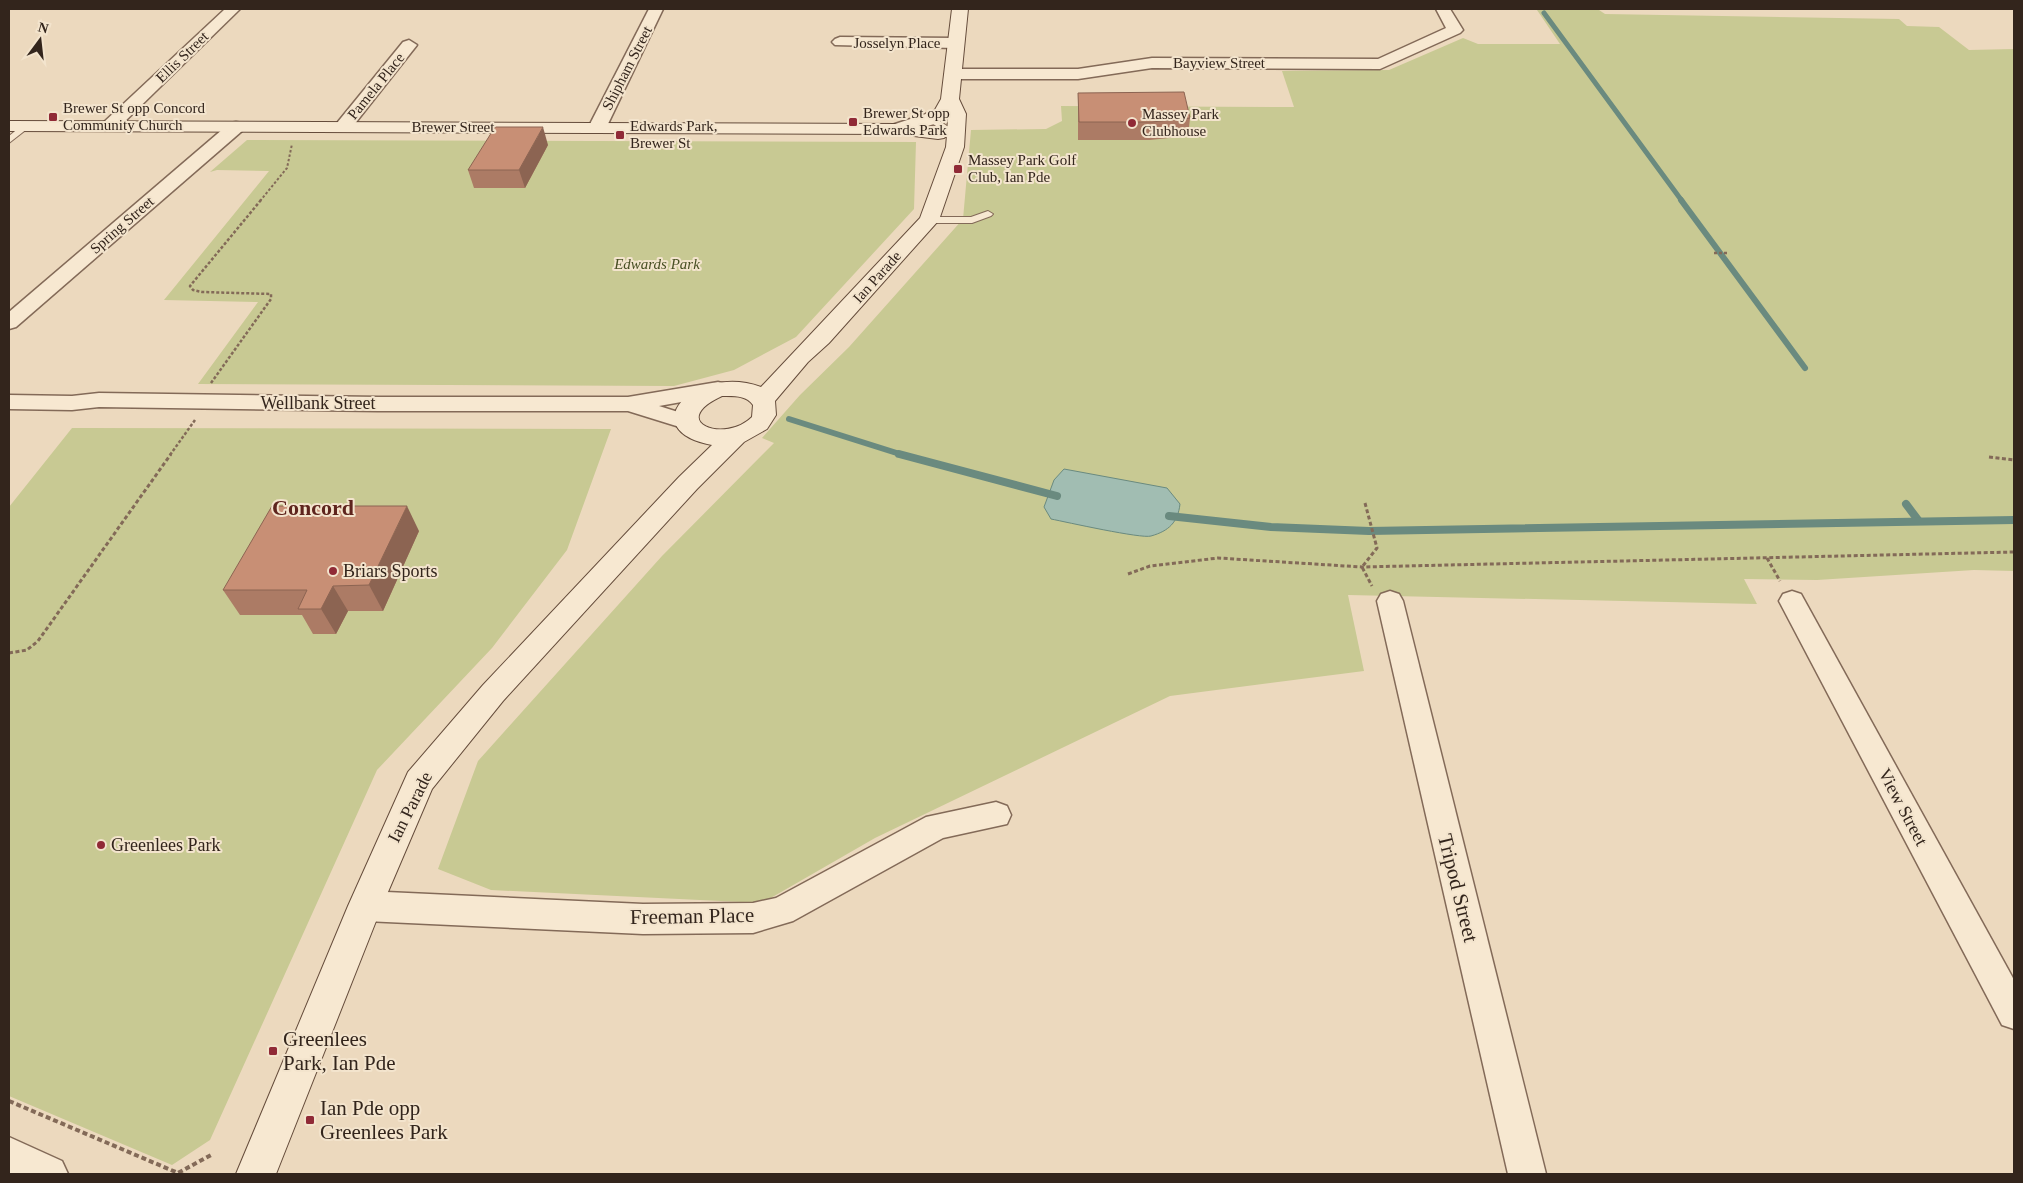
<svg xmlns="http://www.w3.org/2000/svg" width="2023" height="1183" font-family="'Times New Roman',serif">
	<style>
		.green { fill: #c8c993 }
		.water { fill: #a1bdb2; stroke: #6a8a7f }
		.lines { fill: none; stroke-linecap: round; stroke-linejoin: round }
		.stream-far2 { stroke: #6a8a7f; stroke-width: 5 }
		.stream-far1 { stroke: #6a8a7f; stroke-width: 6 }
		.stream { stroke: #6a8a7f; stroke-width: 8 }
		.service-casing { stroke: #836a58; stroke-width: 2 }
		.minor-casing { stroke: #836a58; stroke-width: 3 }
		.secondary-casing { stroke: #654c3b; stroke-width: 2 }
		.path-far3 { stroke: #836a58; stroke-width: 2; stroke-dasharray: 2.5 2; stroke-linecap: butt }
		.path-far2 { stroke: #836a58; stroke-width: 2.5; stroke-dasharray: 3 2; stroke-linecap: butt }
		.path-far1 { stroke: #836a58; stroke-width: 3; stroke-dasharray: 4 2.5; stroke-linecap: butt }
		.path { stroke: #836a58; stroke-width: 4; stroke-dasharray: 5 3; stroke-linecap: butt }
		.service { fill: #f7e8d1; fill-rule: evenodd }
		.minor { fill: #f7e8d1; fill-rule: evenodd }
		.secondary { fill: #f7e8d1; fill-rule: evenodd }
		.wall { fill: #ac7b65 }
		.shaded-wall { fill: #8c6452 }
		.building { fill: #c88f75; stroke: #8c6452 }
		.poi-dot { fill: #902a36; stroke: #f3e4cd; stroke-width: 2 }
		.labels { text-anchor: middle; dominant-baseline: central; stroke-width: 4; stroke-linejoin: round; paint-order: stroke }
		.far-street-label { font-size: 15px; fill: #33251c; stroke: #f3e4cd }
		.far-poi-label { font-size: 15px; fill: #33251c; stroke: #f3e4cd; text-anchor: start }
		.far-park-label { font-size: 15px; font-style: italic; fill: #484f23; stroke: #f3e4cd }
		.street-label { font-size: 18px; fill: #33251c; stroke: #f3e4cd }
		.poi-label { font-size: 18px; fill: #33251c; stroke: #f3e4cd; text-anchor: start }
		.near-street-label { font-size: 21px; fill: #33251c; stroke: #f3e4cd }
		.near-poi-label { font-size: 21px; fill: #33251c; stroke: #f3e4cd; text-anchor: start }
		.district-label { font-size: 22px; font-weight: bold; fill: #5e241d; stroke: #f3e4cd }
	</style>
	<rect width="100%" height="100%" fill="#ecd9be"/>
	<!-- green -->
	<g class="green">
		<polygon points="1537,10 1599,10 1605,14 1899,19 1907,26 1939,27 1969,50 2014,49 2014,571 1974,570 1817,580 1744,579 1757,604 1348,595 1364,671 1170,696 875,838 762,903 491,890 438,869 478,761 662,556 774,443 762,438 800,395 849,347 963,219 971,130 1046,129 1062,121 1061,106 1294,107 1282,71 1389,70 1463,38 1478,44 1560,44"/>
		<polygon points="247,140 916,142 914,209 796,337 734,370 674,386 198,384 258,302 164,300 269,171 217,170 210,172"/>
		<polygon points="72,428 611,429 567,550 492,648 377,770 210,1140 172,1165 9,1096 9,507"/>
	</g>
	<!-- water -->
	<path class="water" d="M1064,469L1167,488L1180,504C1178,522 1169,531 1151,536C1142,539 1066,522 1051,519L1044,507L1054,480Z"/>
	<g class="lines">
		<!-- stream-far2 -->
		<polyline class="stream-far2" points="1544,13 1682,201"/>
		<!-- stream-far1 -->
		<g class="stream-far1">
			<polyline points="1681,200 1805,368"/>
			<polyline points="789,419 903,455"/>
		</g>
		<!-- stream -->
		<g class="stream">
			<polyline points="899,454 1057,496"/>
			<polyline points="1906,504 1918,520"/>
			<polyline points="1169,516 1271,527 1369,531 2014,520"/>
		</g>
		<!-- service casing -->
		<g class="service-casing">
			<g id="service">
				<polygon points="932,116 959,134 959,138 953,138 929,121 929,117"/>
				<polygon points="25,123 32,125 9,143 9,136"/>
				<polygon points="988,211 993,214 991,216 972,223 929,223 924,220 929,217 971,217"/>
			</g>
		</g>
		<!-- minor casing -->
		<g class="minor-casing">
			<g id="minor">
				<polygon points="225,9 240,9 116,130 104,130 101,126 104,122"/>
				<polygon points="649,9 663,9 606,128 603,132 591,132 588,128"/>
				<polygon points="1436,9 1450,9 1463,30 1460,33 1380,69 1152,68 1078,79 953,79 945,74 953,69 1078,69 1152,58 1378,59 1446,28"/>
				<polygon points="840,37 955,38 963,43 955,48 835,45 832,42 835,39"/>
				<polygon points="409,40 417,45 349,131 337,131 334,127 337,123 403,42"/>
				<polygon points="941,109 947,110 949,114 938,123 898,134 892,133 889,129 892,125"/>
				<polygon points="236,122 242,123 245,127 242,131 16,327 9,329 9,312 230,123"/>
				<polygon points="718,382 726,384 729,389 726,394 659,406 694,417 697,422 694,427 686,429 628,411 378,411 99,407 72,410 9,409 9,395 72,396 99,393 378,397 628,397"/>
				<polygon points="1390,591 1399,594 1403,601 1546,1174 1508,1174 1377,601 1381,594"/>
				<polygon points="1792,591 1801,594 2014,980 2014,1029 2002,1025 1779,601 1783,594"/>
				<polygon points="996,802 1007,806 1011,815 1007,824 943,838 793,921 753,933 643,934 365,921 354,916 349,906 354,896 365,891 643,904 753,903 776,898 926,817"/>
				<polygon points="9,1137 62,1161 68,1174 9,1174"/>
			</g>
		</g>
		<!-- secondary casing -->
		<g class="secondary-casing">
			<path id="secondary" d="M952,9H968L959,99L966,114L964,147L939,220L829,343L808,362L775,401L776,415L767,429L744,442L697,489L503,701L432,789L382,906L276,1174H236L348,906L408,772L483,685L679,477L712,445C632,430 695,363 761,387L920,218L946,147L947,135L944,138L938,139L898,134L9,131V121L898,124L938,129L944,130L947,134L948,118L941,120L935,119L932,115L941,99ZM722,396C734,396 746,395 753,405L752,417C725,444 666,422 722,396Z"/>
		</g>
		<!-- path-far3 -->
		<polyline class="path-far3" points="260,201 287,168 292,144"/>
		<!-- path-far2 -->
		<g class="path-far2">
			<polyline points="1714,253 1728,253"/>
			<polyline points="211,383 271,299 271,294 202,292 193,290 190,286 261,200"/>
			<polyline points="170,455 195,420"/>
		</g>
		<!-- path-far1 -->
		<g class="path-far1">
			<polyline points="1989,457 2014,460"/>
			<polyline points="1365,503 1377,548 1362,567 1372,586"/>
			<polyline points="1767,558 1780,581"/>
			<polyline points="1128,574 1150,566 1218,558 1362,567 2014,552"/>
			<polyline points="9,653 27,650 38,641 171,454"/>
		</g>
		<!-- path -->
		<polyline class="path" points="9,1101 178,1173 211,1155"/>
		<!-- service -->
		<use href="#service" class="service"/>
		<!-- minor -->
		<use href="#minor" class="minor"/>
		<!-- secondary -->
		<use href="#secondary" class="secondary"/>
	</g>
	<!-- wall -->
	<g class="wall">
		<polygon points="1078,93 1190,118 1188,136 1150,140 1078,140"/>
		<polygon points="548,145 525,188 474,188 468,170"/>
		<polygon points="419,531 383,611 348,611 336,634 313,634 302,615 240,615 223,590"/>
	</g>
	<!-- shaded-wall -->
	<g class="shaded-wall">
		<polygon points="543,127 548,145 525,188 519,170"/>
		<polygon points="407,506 419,531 383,611 369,585"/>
		<polygon points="333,586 348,611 336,634 321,609"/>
	</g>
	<!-- building -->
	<g class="building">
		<polygon points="1184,92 1190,118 1152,122 1079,122 1078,93"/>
		<polygon points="495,127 543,127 519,170 468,170"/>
		<polygon points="272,506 407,506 369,585 333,586 321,609 298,609 307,590 223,590"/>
	</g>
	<!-- markers -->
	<g class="poi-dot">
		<rect x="48" y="112" width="10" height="10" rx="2.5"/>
		<rect x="848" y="117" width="10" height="10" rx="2.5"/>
		<circle cx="1132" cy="123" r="5"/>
		<rect x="615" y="130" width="10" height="10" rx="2.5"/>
		<rect x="953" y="164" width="10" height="10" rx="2.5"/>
		<circle cx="333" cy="571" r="5"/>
		<circle cx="101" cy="845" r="5"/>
		<rect x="268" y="1046" width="10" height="10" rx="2.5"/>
		<rect x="305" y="1115" width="10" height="10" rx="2.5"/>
	</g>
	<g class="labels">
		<!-- far-street labels -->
		<g class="far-street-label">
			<text x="897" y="43">Josselyn Place</text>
			<text transform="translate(182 57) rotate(-44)">Ellis Street</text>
			<text x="1219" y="63">Bayview Street</text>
			<text transform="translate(627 68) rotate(-63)">Shipham Street</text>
			<text transform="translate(376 86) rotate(-51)">Pamela Place</text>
			<text x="453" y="127">Brewer Street</text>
			<text transform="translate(122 225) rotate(-41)">Spring Street</text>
			<text transform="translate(877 277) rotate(-48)">Ian Parade</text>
		</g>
		<!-- far-poi labels -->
		<g class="far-poi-label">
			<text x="63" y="108">Brewer St opp Concord<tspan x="63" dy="17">Community Church</tspan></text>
			<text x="863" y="113">Brewer St opp<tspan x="863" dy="17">Edwards Park</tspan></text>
			<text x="1142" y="114">Massey Park<tspan x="1142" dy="17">Clubhouse</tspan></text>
			<text x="630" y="126">Edwards Park,<tspan x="630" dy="17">Brewer St</tspan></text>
			<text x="968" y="160">Massey Park Golf<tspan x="968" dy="17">Club, Ian Pde</tspan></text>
		</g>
		<!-- far-park labels -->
		<g class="far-park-label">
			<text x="657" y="264">Edwards Park</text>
		</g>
		<!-- street labels -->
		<g class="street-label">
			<text x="318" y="403">Wellbank Street</text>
			<text transform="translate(410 807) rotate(-63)">Ian Parade</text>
			<text transform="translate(1903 807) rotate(62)">View Street</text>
		</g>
		<!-- poi labels -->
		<g class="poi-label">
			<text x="343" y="571">Briars Sports</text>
			<text x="111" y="845">Greenlees Park</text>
		</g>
		<!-- near-street labels -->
		<g class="near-street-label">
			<text transform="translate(1458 888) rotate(76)">Tripod Street</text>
			<text transform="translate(692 916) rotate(-1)">Freeman Place</text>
		</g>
		<!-- near-poi labels -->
		<g class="near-poi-label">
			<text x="283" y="1039">Greenlees<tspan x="283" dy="24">Park, Ian Pde</tspan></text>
			<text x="320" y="1108">Ian Pde opp<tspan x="320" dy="24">Greenlees Park</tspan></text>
		</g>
		<!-- district labels -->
		<g class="district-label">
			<text x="313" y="507">Concord</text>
		</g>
	</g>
	<!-- border -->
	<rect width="2023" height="1183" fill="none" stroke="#33251c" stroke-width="20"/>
	<!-- north arrow -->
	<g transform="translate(40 40) rotate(15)" stroke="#f3e4cd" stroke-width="4" paint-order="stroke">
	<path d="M0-4L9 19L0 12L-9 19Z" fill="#33251c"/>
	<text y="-8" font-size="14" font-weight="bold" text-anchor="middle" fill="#33251c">N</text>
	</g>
</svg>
